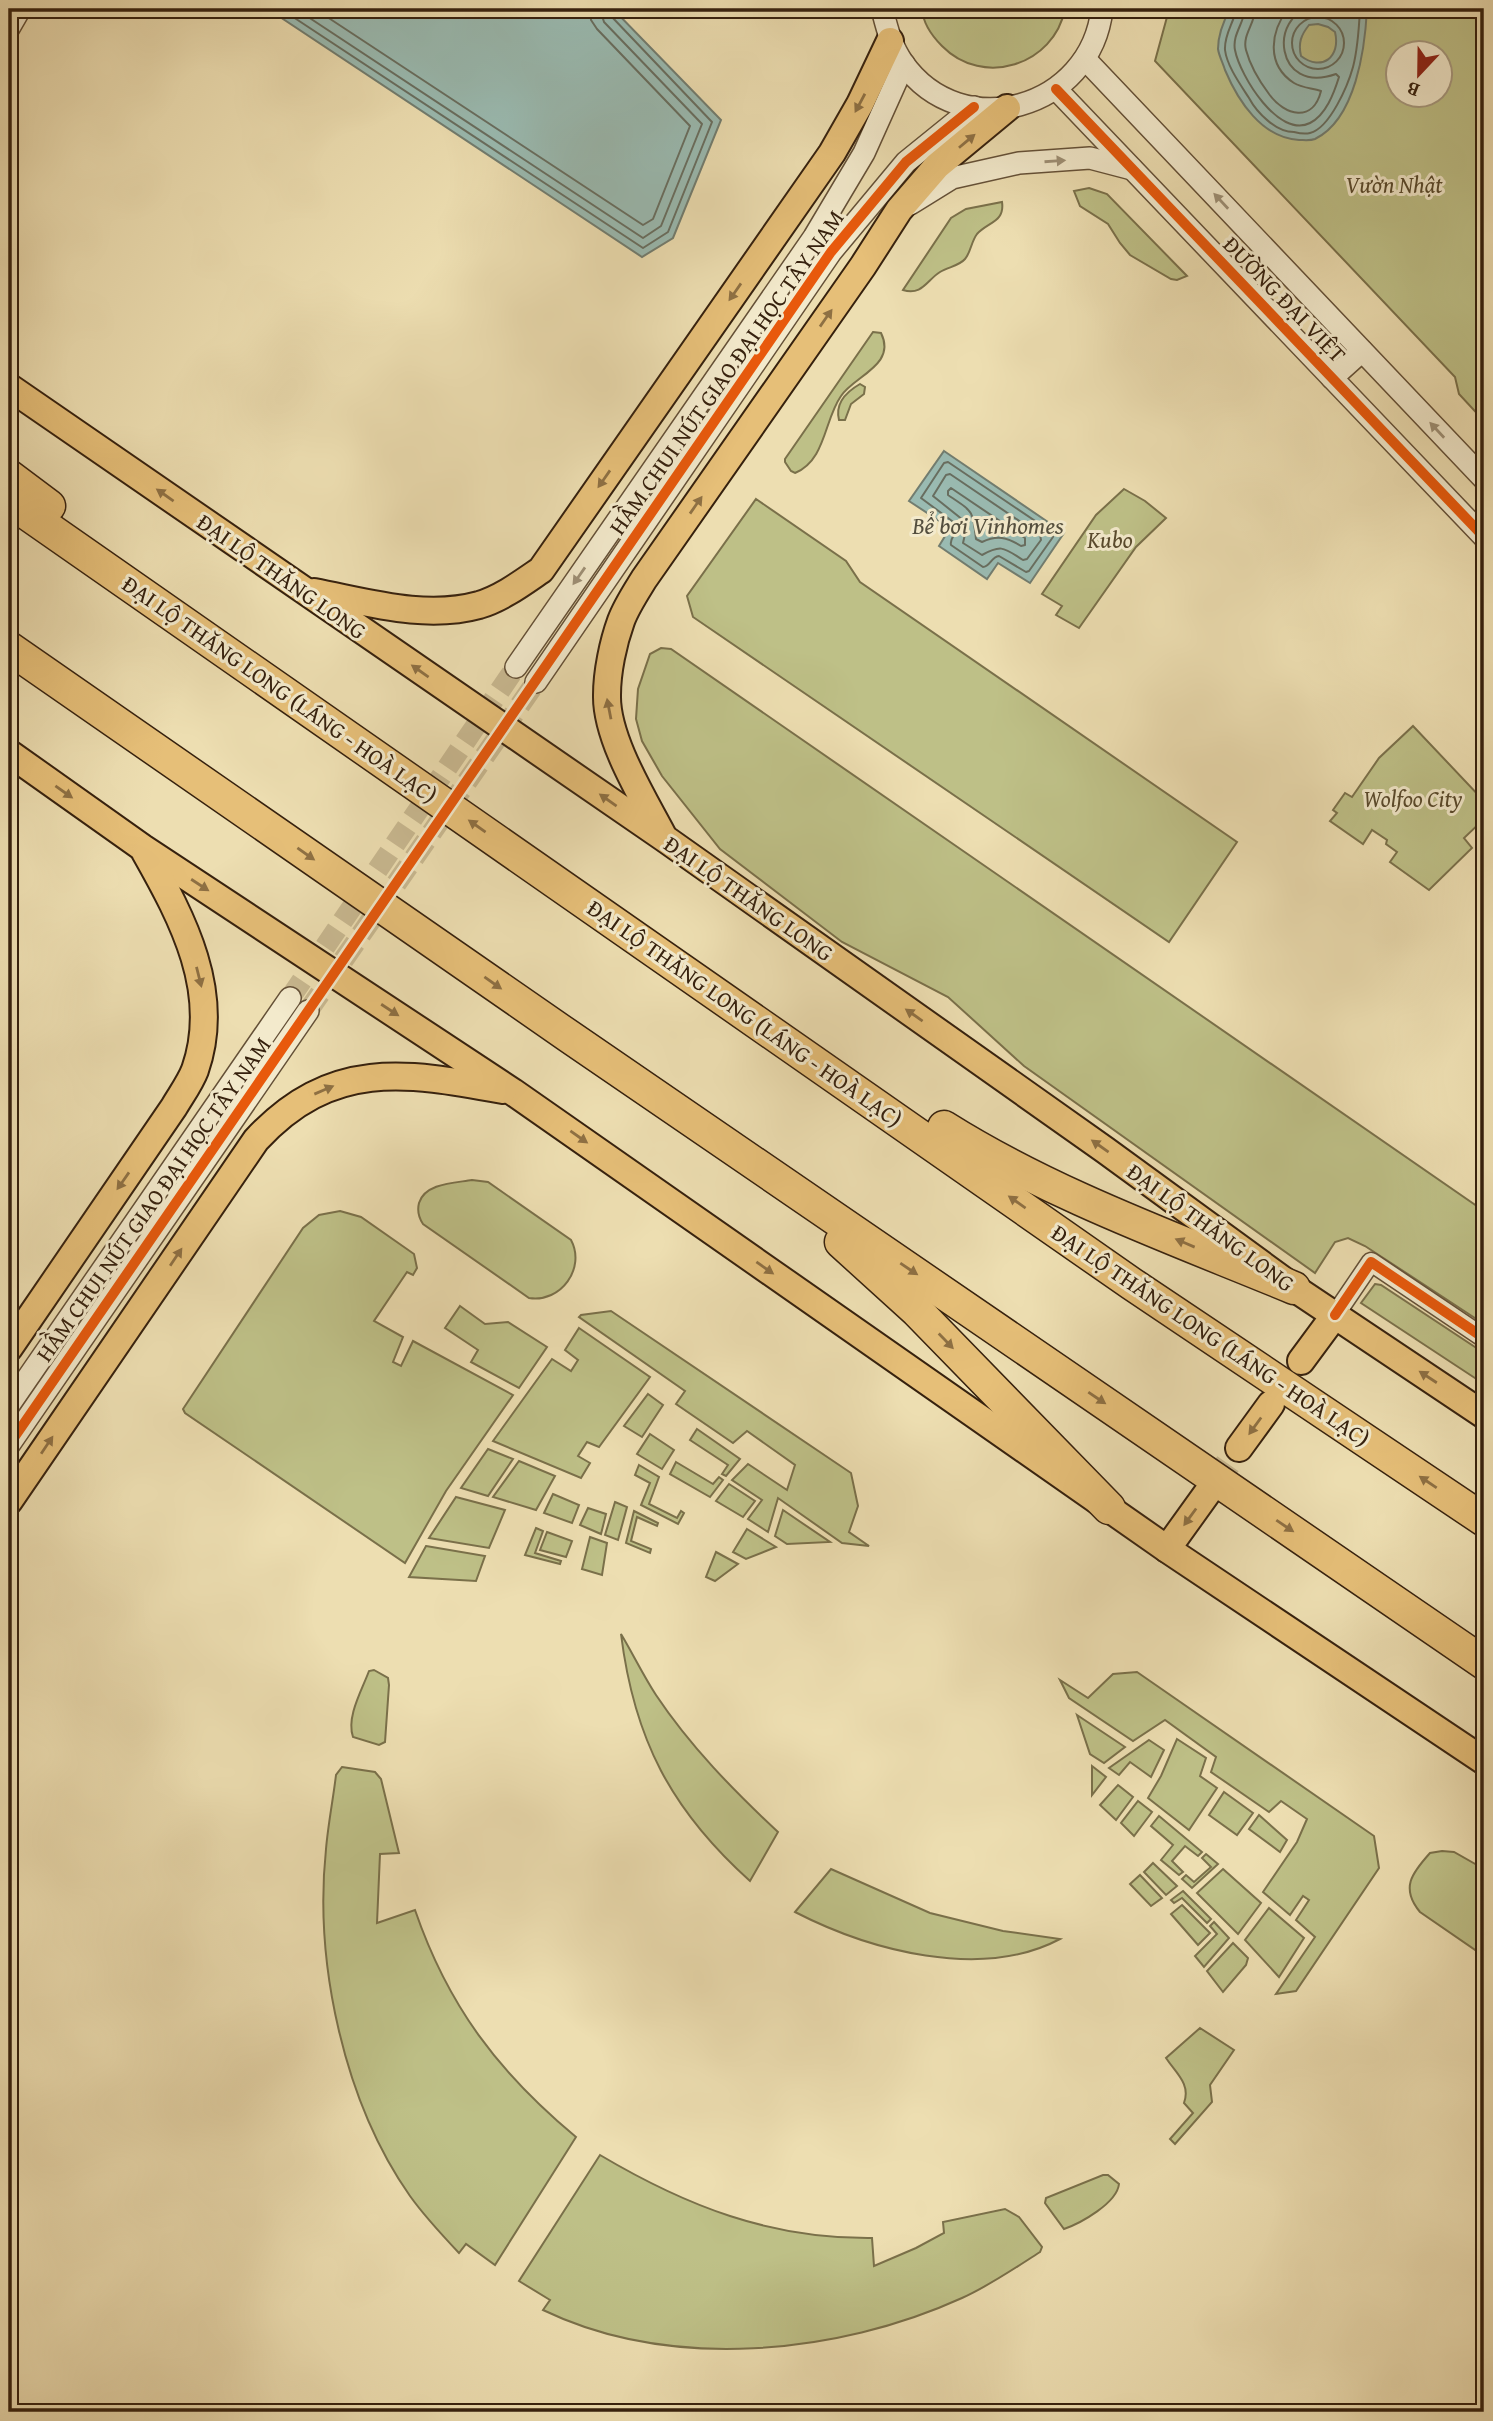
<svg xmlns="http://www.w3.org/2000/svg" width="1493" height="2421" font-family="'Gentium Book Plus',serif">
	<style>
		.green { fill: #bec087; stroke: #7a704a; stroke-width: 2; fill-rule: evenodd }
		.water { fill: #9abbb2; stroke: #727d70; stroke-width: 2; fill-rule: evenodd }
		.lines { fill: none; stroke-linecap: round; stroke-linejoin: round }
		.shore { stroke: #686e60; stroke-width: 2 }
		.tertiary-tunnel { stroke: #c8b890; stroke-width: 21; stroke-dasharray: 21 10; stroke-linecap: butt }
		.primary-tunnel { stroke: #c8b890; stroke-width: 26; stroke-dasharray: 26 13; stroke-linecap: butt }
		.minor-casing { stroke: #645037; stroke-width: 21 }
		.tertiary-casing { stroke: #645037; stroke-width: 24 }
		.primary-casing { stroke: #36210e; stroke-width: 30 }
		.motorway-casing { stroke: #36210e; stroke-width: 35 }
		.minor { stroke: #f3eacc; stroke-width: 18 }
		.tertiary { stroke: #f3eacc; stroke-width: 21 }
		.primary { stroke: #e6bf78; stroke-width: 26 }
		.motorway { stroke: #e6bf78; stroke-width: 32 }
		.cycleway-casing { stroke: #f3eacc; stroke-width: 15 }
		.cycleway { stroke: #e8590c; stroke-width: 10 }
		.oneway { fill: #8e7043 }
		.oneway2 { fill: #9e9076 }
		.labels { text-anchor: middle; dominant-baseline: central; stroke-width: 6; stroke-linejoin: round; paint-order: stroke }
		.park-label { font-size: 23px; font-style: italic; fill: #58492c; stroke: #f3eacc }
		.street-label { font-size: 23px; fill: #36210e; stroke: #f3eacc }
		.water-label { font-size: 24px; font-style: italic; fill: #544f3f; stroke: #f3eacc }
	</style>
	<rect width="100%" height="100%" fill="#eddeb1"/>
	<filter id="stains"><feTurbulence type="fractalNoise" baseFrequency=".00286" numOctaves="4"/><feColorMatrix values="0 0 0 0 .2 0 0 0 0 .09 0 0 0 0 .02 0 0 0 .5 -.17"/></filter>
	<radialGradient id="worn" r=".72"><stop offset=".6" stop-color="#630" stop-opacity="0"/><stop offset="1" stop-color="#630" stop-opacity=".3"/></radialGradient>
	<!-- green -->
	<g class="green">
		<path d="M922,9H1065C1054,65 983,88 942,46C932,36 923,23 922,9Z"/>
		<path d="M1165,9H1484V421L1459,394L1455,377L1155,61L1167,17ZM1398,52H1440V94H1398Z"/>
		<polygon points="1089,188 1107,194 1187,276 1177,280 1171,279 1130,255 1120,243 1108,224 1080,206 1074,191"/>
		<path d="M1002,202C1005,222 988,222 977,234C971,242 971,252 965,259C959,266 948,267 940,272C927,280 922,296 903,290L951,218L966,209Z"/>
		<path d="M873,332L881,333C897,365 854,376 841,396C824,420 826,460 795,473L791,471L785,462V459Z"/>
		<path d="M860,384L865,387L864,394L851,404L845,420H839C835,404 846,392 860,384Z"/>
		<polygon points="1124,489 1145,501 1166,518 1136,547 1079,628 1056,615 1062,606 1042,594 1096,515"/>
		<polygon points="756,499 846,561 860,582 1237,842 1169,942 693,617 687,596"/>
		<polygon points="661,648 671,649 1484,1211 1484,1324 1365,1246 1348,1238 1335,1242 1315,1273 1024,1066 948,997 842,942 720,849 662,776 642,741 636,719 638,689 650,654"/>
		<polygon points="1413,726 1484,801 1477,810 1484,819 1464,838 1472,848 1429,890 1390,862 1397,852 1386,844 1387,840 1372,830 1363,844 1330,821 1337,813 1333,810 1345,793 1352,797 1379,758"/>
		<path d="M472,1180L488,1182L571,1240C586,1268 561,1303 529,1298L423,1224C419,1218 417,1211 419,1203C425,1183 455,1183 472,1180Z"/>
		<polygon points="340,1211 361,1217 414,1254 417,1268 413,1275 407,1272 374,1321 403,1337 393,1362 401,1366 413,1341 513,1395 446,1491 405,1563 185,1413 183,1409 303,1228 319,1215"/>
		<polygon points="1375,1284 1381,1285 1484,1353 1484,1384 1361,1303"/>
		<polygon points="460,1306 485,1324 508,1322 547,1347 519,1388 471,1362 478,1350 445,1328"/>
		<polygon points="611,1311 851,1473 858,1506 849,1532 869,1546 842,1543 778,1498 768,1532 748,1519 762,1500 732,1480 748,1464 787,1490 795,1465 747,1431 733,1443 676,1404 685,1391 579,1317 581,1315"/>
		<polygon points="579,1328 650,1377 599,1447 587,1442 578,1456 590,1463 581,1478 493,1441 552,1359 571,1371 578,1360 565,1350"/>
		<polygon points="648,1394 663,1405 642,1437 624,1426"/>
		<polygon points="697,1429 740,1459 726,1476 722,1474 728,1465 690,1440"/>
		<polygon points="650,1434 674,1450 662,1469 637,1454"/>
		<polygon points="488,1449 513,1459 488,1496 461,1488"/>
		<polygon points="519,1461 555,1476 536,1510 493,1497"/>
		<polygon points="676,1462 713,1484 719,1477 723,1480 710,1497 670,1474"/>
		<polygon points="639,1465 659,1477 649,1504 677,1518 681,1511 684,1513 678,1524 641,1505 650,1483 635,1475"/>
		<polygon points="729,1484 755,1501 743,1517 716,1501"/>
		<polygon points="553,1494 579,1505 572,1523 544,1513"/>
		<polygon points="456,1497 505,1510 489,1548 429,1538"/>
		<polygon points="615,1502 627,1507 618,1540 605,1535"/>
		<polygon points="588,1508 606,1514 601,1534 580,1525"/>
		<polygon points="783,1510 830,1542 787,1544 775,1536"/>
		<polygon points="634,1511 658,1523 657,1526 637,1517 631,1541 651,1549 650,1553 626,1543"/>
		<polygon points="536,1528 543,1531 535,1553 561,1561 560,1564 525,1555"/>
		<polygon points="747,1529 776,1547 746,1559 733,1552"/>
		<polygon points="547,1532 572,1541 566,1557 540,1550"/>
		<polygon points="590,1537 607,1543 602,1575 582,1569"/>
		<polygon points="426,1546 485,1556 476,1581 409,1577"/>
		<polygon points="716,1552 738,1564 715,1581 706,1577"/>
		<path d="M621,1634C633,1654 643,1675 656,1695C690,1746 733,1790 778,1832L750,1881C671,1810 634,1739 621,1634Z"/>
		<path d="M374,1670L388,1678L389,1685L385,1742L379,1745L353,1737C346,1717 362,1690 369,1671Z"/>
		<polygon points="1137,1672 1374,1836 1379,1868 1296,1991 1276,1994 1315,1937 1296,1920 1309,1900 1303,1896 1290,1915 1263,1892 1297,1842 1307,1819 1281,1801 1269,1812 1211,1772 1216,1757 1165,1720 1133,1741 1069,1698 1060,1680 1088,1698 1113,1674"/>
		<polygon points="1077,1715 1125,1747 1104,1763 1090,1754"/>
		<polygon points="1177,1739 1206,1758 1200,1776 1217,1788 1189,1830 1148,1798 1161,1776"/>
		<polygon points="1149,1740 1164,1750 1151,1777 1130,1762 1119,1775 1109,1768"/>
		<polygon points="1092,1766 1106,1777 1092,1795"/>
		<path d="M342,1767L375,1772L381,1779L399,1853L380,1854L377,1923L415,1910C448,2006 498,2072 576,2137L495,2265L466,2244L459,2253C442,2235 425,2217 410,2196C344,2102 314,1963 326,1849C328,1825 333,1800 336,1775Z"/>
		<polygon points="1118,1785 1133,1797 1116,1820 1100,1805"/>
		<polygon points="1224,1792 1253,1813 1237,1835 1209,1815"/>
		<polygon points="1138,1801 1152,1812 1134,1836 1121,1823"/>
		<polygon points="1259,1815 1287,1840 1280,1852 1249,1829"/>
		<polygon points="1159,1816 1202,1852 1198,1856 1185,1846 1172,1861 1183,1872 1179,1875 1161,1860 1173,1845 1151,1826"/>
		<path d="M1442,1851L1454,1852L1484,1869V1956L1420,1912C1400,1888 1412,1873 1430,1853Z"/>
		<polygon points="1206,1854 1218,1864 1192,1888 1182,1879 1186,1875 1194,1882 1211,1867 1202,1858"/>
		<polygon points="1153,1863 1177,1886 1166,1895 1144,1872"/>
		<path d="M831,1869L930,1913L1003,1931L1060,1939C981,1981 869,1950 795,1912Z"/>
		<polygon points="1223,1869 1261,1903 1238,1934 1197,1893"/>
		<polygon points="1140,1875 1162,1898 1151,1906 1130,1884"/>
		<polygon points="1183,1891 1211,1919 1207,1923 1182,1898 1174,1903 1171,1900"/>
		<polygon points="1182,1905 1210,1933 1198,1945 1171,1914"/>
		<polygon points="1269,1908 1304,1938 1279,1977 1245,1940"/>
		<polygon points="1214,1922 1229,1938 1204,1967 1195,1956 1217,1934 1210,1926"/>
		<polygon points="1233,1943 1248,1958 1246,1965 1223,1992 1207,1971"/>
		<path d="M1200,2028L1234,2050L1210,2085L1212,2102L1175,2144L1170,2139L1193,2113L1184,2103C1191,2084 1176,2073 1166,2058Z"/>
		<path d="M600,2155C686,2206 770,2239 872,2238L874,2266L916,2248L944,2233L943,2222L1005,2209L1019,2217L1042,2247L1040,2252C1015,2268 989,2286 962,2298C837,2355 670,2371 543,2310L550,2300L519,2281Z"/>
		<path d="M1103,2175H1108L1119,2184C1117,2203 1081,2223 1064,2229L1045,2203L1046,2198Z"/>
	</g>
	<!-- water -->
	<g class="water">
		<polygon points="268,9 613,9 721,120 673,238 642,257"/>
		<path d="M1230,9H1367C1365,48 1356,119 1315,139C1310,141 1304,140 1299,140C1262,138 1238,101 1225,70C1223,63 1219,56 1218,49C1218,34 1223,22 1230,9ZM1318,24L1328,27L1335,32C1341,57 1322,72 1301,56C1298,43 1301,35 1309,25Z"/>
		<polygon points="944,451 1064,533 1030,583 998,563 987,579 939,546 950,528 909,501"/>
	</g>
	<g class="lines">
		<!-- shore -->
		<g class="shore">
			<polyline points="281,9 643,248 668,232 712,122 611,16 609,9"/>
			<polyline points="296,9 643,238 661,226 702,124 604,22 600,9"/>
			<polyline points="315,9 643,225 653,219 690,126 597,29 591,20 590,9"/>
			<path d="M1236,9C1234,23 1224,34 1225,50C1227,66 1240,84 1249,98C1257,113 1276,132 1294,132C1298,133 1306,134 1310,133C1330,128 1348,85 1353,67C1358,48 1359,28 1360,9"/>
			<path d="M1245,9C1244,23 1232,35 1235,50C1240,76 1279,139 1310,123C1326,115 1334,93 1339,77L1336,74C1274,96 1269,13 1312,9"/>
			<path d="M1255,9C1255,24 1242,35 1246,50C1250,65 1260,82 1269,94C1285,116 1313,123 1321,91C1312,88 1302,88 1294,83C1266,65 1270,32 1288,9"/>
			<circle cx="1318" cy="43" r="26"/>
			<path d="M948,462L1053,533V537L1029,571L1026,572L999,556C991,557 990,567 983,567L951,545C949,537 959,533 956,524L921,498L944,463Z"/>
			<path d="M950,474L1040,535L1041,540L1027,559L1023,560C1004,548 1002,544 982,555L963,543L966,530L963,520L933,496L946,475Z"/>
			<path d="M951,488L1025,538V545L1021,546C1007,537 997,535 982,542L976,539C973,510 973,512 948,495V491Z"/>
		</g>
		<!-- tertiary-tunnel -->
		<g class="tertiary-tunnel">
			<polyline points="290,998 516,667"/>
			<polyline points="308,1011 536,682"/>
		</g>
		<!-- primary-tunnel -->
		<polyline class="primary-tunnel" points="1213,1485 1239,1448"/>
		<!-- minor casing -->
		<g class="minor-casing">
			<polyline id="minor" points="1335,1315 1371,1262 1484,1338"/>
		</g>
		<!-- tertiary casing -->
		<g class="tertiary-casing">
			<g id="tertiary">
				<path d="M882,9C887,28 891,46 903,63C962,146 1091,109 1102,9"/>
				<polyline points="9,28 20,9"/>
				<polyline points="1085,59 1484,479"/>
				<polyline points="1056,89 1484,537"/>
				<polyline points="910,204 952,178 1019,163 1090,158 1132,169"/>
				<polyline points="1332,378 1362,351"/>
				<polyline points="516,667 814,237 864,153 904,64"/>
				<polyline points="536,682 831,252 906,162 974,107"/>
				<polyline points="9,1405 290,998"/>
				<polyline points="9,1445 308,1011"/>
			</g>
		</g>
		<!-- primary casing -->
		<g class="primary-casing">
			<g id="primary">
				<polyline points="9,387 664,838 1105,1150 1294,1288 1484,1415"/>
				<path d="M314,592C367,602 425,620 479,605C502,598 522,583 541,570L832,153L860,104L890,41"/>
				<polyline points="9,753 143,848 513,1092 1167,1549 1484,1761"/>
				<path d="M662,834C642,796 606,738 607,695C607,672 613,643 621,621C626,607 636,592 644,579L863,266L899,210L937,166L1007,108"/>
				<path d="M9,1348L174,1107C181,1095 190,1083 195,1070C222,993 183,919 145,852"/>
				<polyline points="1301,1361 1335,1315"/>
				<polyline points="1239,1448 1271,1404"/>
				<path d="M9,1501L256,1140C331,1059 405,1072 503,1090"/>
				<polyline points="1167,1549 1213,1485"/>
			</g>
		</g>
		<!-- motorway casing -->
		<g class="motorway-casing">
			<g id="motorway">
				<polyline points="9,476 49,506"/>
				<polyline points="9,501 1132,1284 1484,1520"/>
				<polyline points="9,648 570,1037 1484,1663"/>
				<path d="M944,1127C1052,1195 1176,1239 1294,1288"/>
				<polyline points="841,1242 917,1311 1109,1508"/>
			</g>
		</g>
		<!-- minor -->
		<use href="#minor" class="minor"/>
		<!-- tertiary -->
		<use href="#tertiary" class="tertiary"/>
		<!-- primary -->
		<use href="#primary" class="primary"/>
		<!-- motorway -->
		<use href="#motorway" class="motorway"/>
		<!-- cycleway casing -->
		<g class="cycleway-casing">
			<g id="cycleway">
				<polyline points="1056,89 1484,537"/>
				<polyline points="1335,1315 1371,1262 1484,1338"/>
				<polyline points="9,1445 831,252 906,162 974,107"/>
			</g>
		</g>
		<!-- cycleway -->
		<use href="#cycleway" class="cycleway"/>
	</g>
	<!-- one-way arrows -->
	<defs><path id="oneway-solid" d="M-6-.8H1V-3.2L6.5 0L1 3.2V.8H-6Z" transform="scale(1.75)"/></defs>
	<g class="oneway">
		<use href="#oneway-solid" transform="translate(860 103) rotate(118)"/>
		<use href="#oneway-solid" transform="translate(967 141) rotate(-40)"/>
		<use href="#oneway-solid" transform="translate(735 292) rotate(125)"/>
		<use href="#oneway-solid" transform="translate(826 318) rotate(-55)"/>
		<use href="#oneway-solid" transform="translate(604 479) rotate(125)"/>
		<use href="#oneway-solid" transform="translate(165 495) rotate(-145)"/>
		<use href="#oneway-solid" transform="translate(696 505) rotate(-55)"/>
		<use href="#oneway-solid" transform="translate(420 671) rotate(-145)"/>
		<use href="#oneway-solid" transform="translate(609 709) rotate(-101)"/>
		<use href="#oneway-solid" transform="translate(64 792) rotate(35)"/>
		<use href="#oneway-solid" transform="translate(608 800) rotate(-145)"/>
		<use href="#oneway-solid" transform="translate(477 826) rotate(-145)"/>
		<use href="#oneway-solid" transform="translate(306 854) rotate(35)"/>
		<use href="#oneway-solid" transform="translate(200 885) rotate(33)"/>
		<use href="#oneway-solid" transform="translate(199 977) rotate(76)"/>
		<use href="#oneway-solid" transform="translate(493 983) rotate(35)"/>
		<use href="#oneway-solid" transform="translate(390 1010) rotate(33)"/>
		<use href="#oneway-solid" transform="translate(914 1015) rotate(-145)"/>
		<use href="#oneway-solid" transform="translate(324 1090) rotate(-23)"/>
		<use href="#oneway-solid" transform="translate(579 1137) rotate(35)"/>
		<use href="#oneway-solid" transform="translate(1100 1146) rotate(-145)"/>
		<use href="#oneway-solid" transform="translate(123 1181) rotate(125)"/>
		<use href="#oneway-solid" transform="translate(1017 1202) rotate(-145)"/>
		<use href="#oneway-solid" transform="translate(1185 1243) rotate(-157)"/>
		<use href="#oneway-solid" transform="translate(176 1257) rotate(-56)"/>
		<use href="#oneway-solid" transform="translate(765 1268) rotate(35)"/>
		<use href="#oneway-solid" transform="translate(909 1269) rotate(34)"/>
		<use href="#oneway-solid" transform="translate(946 1341) rotate(46)"/>
		<use href="#oneway-solid" transform="translate(1428 1377) rotate(-147)"/>
		<use href="#oneway-solid" transform="translate(1097 1398) rotate(34)"/>
		<use href="#oneway-solid" transform="translate(1255 1426) rotate(126)"/>
		<use href="#oneway-solid" transform="translate(47 1445) rotate(-56)"/>
		<use href="#oneway-solid" transform="translate(1428 1482) rotate(-146)"/>
		<use href="#oneway-solid" transform="translate(1190 1517) rotate(126)"/>
		<use href="#oneway-solid" transform="translate(1285 1526) rotate(34)"/>
	</g>
	<g class="oneway2">
		<use href="#oneway-solid" transform="translate(1055 161) rotate(-4)"/>
		<use href="#oneway-solid" transform="translate(1221 201) rotate(-133)"/>
		<use href="#oneway-solid" transform="translate(1437 430) rotate(-133)"/>
		<use href="#oneway-solid" transform="translate(579 576) rotate(125)"/>
	</g>
	<g class="labels">
		<!-- park labels -->
		<g class="park-label">
			<text x="1394" y="184">Vườn Nhật</text>
			<text x="1110" y="539">Kubo</text>
			<text x="1413" y="798">Wolfoo City</text>
		</g>
		<!-- street labels -->
		<g class="street-label">
			<text transform="translate(1285 299) rotate(46)">ĐƯỜNG ĐẠI VIỆT</text>
			<text transform="translate(726 372) rotate(-55)">HẦM CHUI NÚT GIAO ĐẠI HỌC TÂY NAM</text>
			<text transform="translate(282 576) rotate(35)">ĐẠI LỘ THĂNG LONG</text>
			<text transform="translate(280 689) rotate(35)">ĐẠI LỘ THĂNG LONG (LÁNG - HOÀ LẠC)</text>
			<text transform="translate(749 898) rotate(35)">ĐẠI LỘ THĂNG LONG</text>
			<text transform="translate(745 1013) rotate(35)">ĐẠI LỘ THĂNG LONG (LÁNG - HOÀ LẠC)</text>
			<text transform="translate(153 1199) rotate(-55)">HẦM CHUI NÚT GIAO ĐẠI HỌC TÂY NAM</text>
			<text transform="translate(1211 1227) rotate(36)">ĐẠI LỘ THĂNG LONG</text>
			<text transform="translate(1211 1335) rotate(34)">ĐẠI LỘ THĂNG LONG (LÁNG - HOÀ LẠC)</text>
		</g>
		<!-- water labels -->
		<g class="water-label">
			<text x="988" y="525">Bể bơi Vinhomes</text>
		</g>
	</g>
	<!-- margin -->
	<rect width="1493" height="2421" fill="none" stroke="#eddeb1" stroke-width="35"/>
	<rect x="10" y="10" width="1472" height="2400" fill="none" stroke="#36210e" stroke-width="3.5"/>
	<rect x="18" y="18" width="1458" height="2386" fill="none" stroke="#36210e" stroke-width="2"/>
	<!-- north arrow -->
	<g transform="translate(1419 74) rotate(202)"><circle r="33" fill="#f3eacc" stroke="#a79a80" stroke-width="2"/>
	<path d="M0-5L12 26L0 18L-12 26Z" fill="#8f2418"/>
	<text y="-10" font-size="19" font-weight="bold" text-anchor="middle" fill="#36210e">B</text>
	</g>
	<rect width="100%" height="100%" filter="url(#stains)"/>
	<rect width="100%" height="100%" fill="url(#worn)"/>
</svg>
